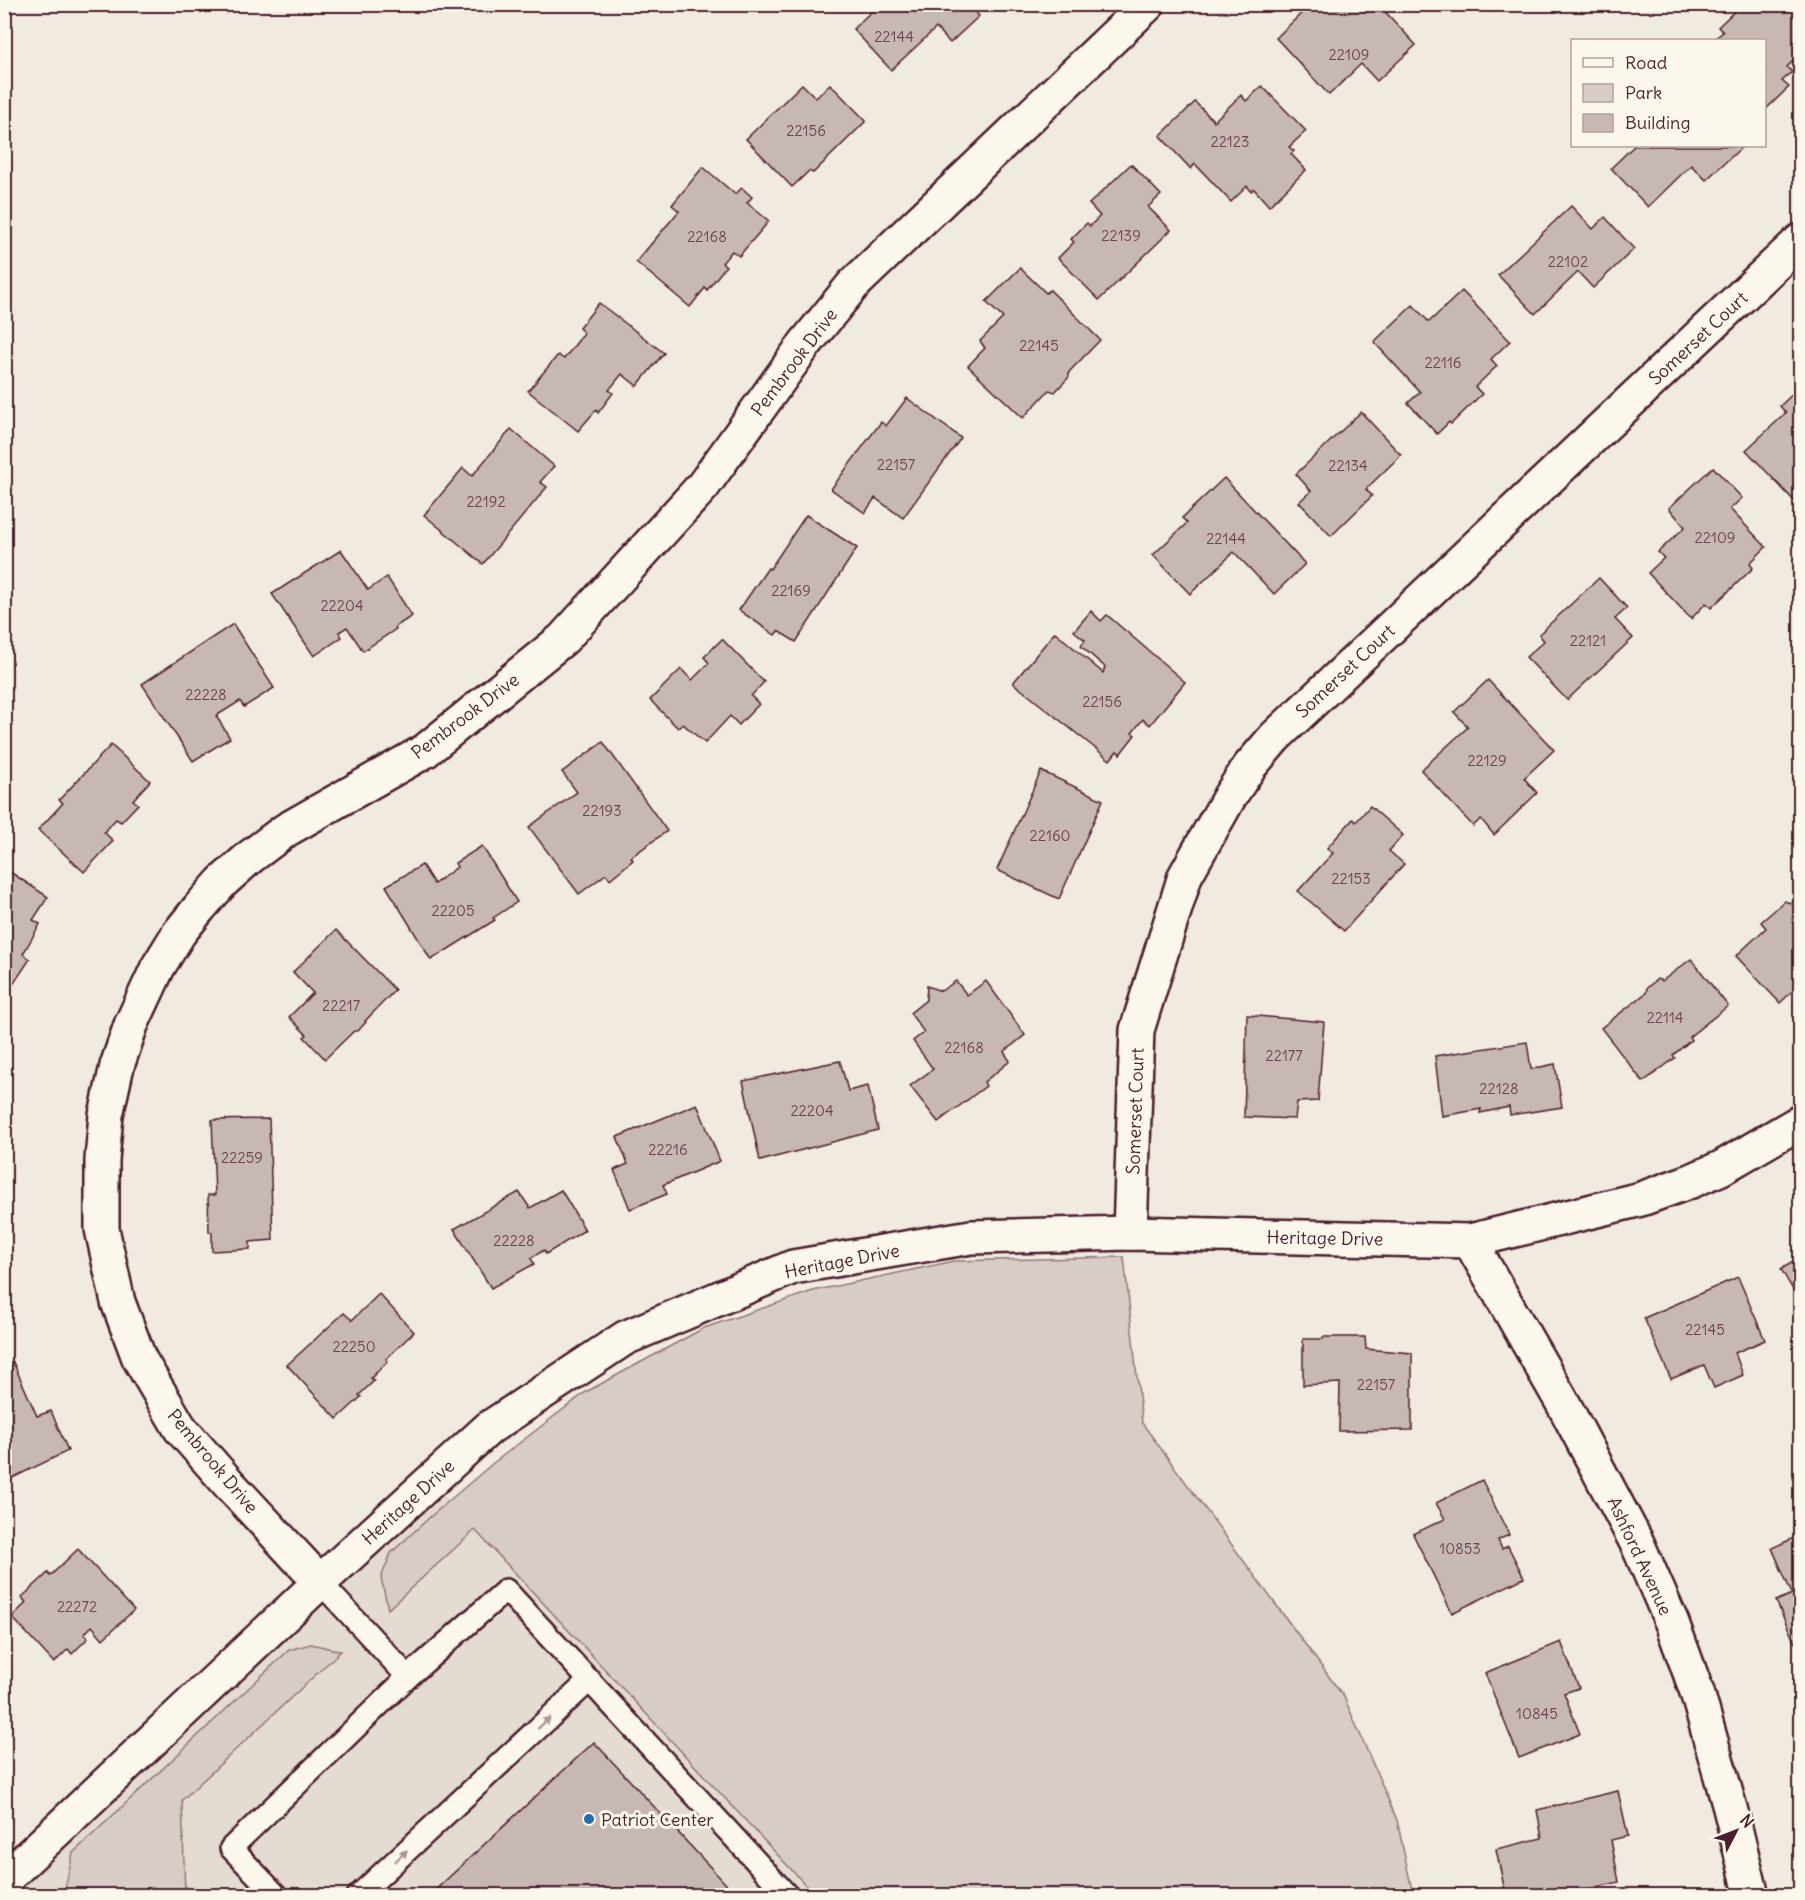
<svg xmlns="http://www.w3.org/2000/svg" width="1805" height="1900" font-family="Delius,sans-serif">
	<style>
		.built { fill: #e4dbd2 }
		.green { fill: #d8ccc6; stroke: #917678; stroke-width: 1.5 }
		.building { fill: #c8b8b3; stroke: #4a1f2b; stroke-width: 1.5 }
		.lines { fill: none; stroke-linecap: round; stroke-linejoin: round }
		.lane-casing { stroke: #4a1f2b; stroke-width: 26 }
		.street-casing { stroke: #4a1f2b; stroke-width: 38 }
		.lane { stroke: #fbf7ec; stroke-width: 21 }
		.street { stroke: #fbf7ec; stroke-width: 33 }
		.oneway { fill: #ab9695 }
		.poi-dot { fill: #1f6fb2; stroke: #fbf7ec; stroke-width: 2 }
		.labels { text-anchor: middle; dominant-baseline: central; stroke-width: 6; stroke-linejoin: round; paint-order: stroke }
		.number-label { font-size: 15px; fill: #6a454d }
		.street-label { font-size: 18px; fill: #4a1f2b; stroke: #fbf7ec }
		.poi-label { font-size: 18px; fill: #4a1f2b; stroke: #fbf7ec; text-anchor: start }
	</style>
	<rect width="100%" height="100%" fill="#f0eae0"/>
	<filter id="ink" filterUnits="userSpaceOnUse"><feTurbulence type="fractalNoise" baseFrequency=".0167" numOctaves="2"/><feDisplacementMap in="SourceGraphic" scale="12" xChannelSelector="R" yChannelSelector="G"/><feConvolveMatrix kernelMatrix="1 2 1 2 8 2 1 2 1" color-interpolation-filters="sRGB"/></filter>
	<g filter="url(#ink)">
		<!-- built -->
		<polygon class="built" points="442,1493 818,1895 37,1896 26,1884"/>
		<!-- green -->
		<g class="green">
			<polygon points="1124,1257 1142,1423 1344,1697 1397,1820 1413,1895 815,1895 475,1530 388,1609 381,1578 391,1553 430,1517 492,1464 586,1392 704,1328 813,1291 954,1261"/>
			<polygon points="311,1644 341,1651 182,1800 185,1895 70,1895 65,1888 73,1853 289,1650"/>
		</g>
		<!-- building -->
		<g class="building">
			<polygon points="879,4 968,4 979,16 950,43 936,28 891,70 853,29"/>
			<polygon points="1311,4 1378,4 1416,45 1377,81 1361,64 1329,95 1276,38"/>
			<polygon points="1742,4 1800,4 1800,58 1798,56 1787,67 1792,72 1782,81 1789,87 1766,109 1764,40 1713,40 1723,32 1718,27"/>
			<polygon points="802,84 816,98 830,84 866,121 813,173 809,171 792,187 746,139"/>
			<polygon points="1262,86 1306,131 1289,147 1294,151 1291,154 1306,170 1269,206 1254,189 1251,191 1247,186 1231,202 1195,164 1191,169 1160,136 1195,102 1214,121 1241,95 1246,101"/>
			<polygon points="1634,146 1743,146 1706,180 1691,165 1648,207 1611,168"/>
			<polygon points="1131,164 1161,195 1148,207 1171,230 1099,300 1058,258 1074,242 1071,239 1087,223 1090,226 1100,216 1089,204"/>
			<polygon points="703,167 735,194 742,188 752,197 747,203 769,221 739,256 732,251 722,263 726,266 707,290 705,288 690,307 636,262 679,211 672,205"/>
			<polygon points="1571,206 1593,229 1605,217 1634,249 1593,288 1578,272 1535,314 1498,275"/>
			<polygon points="1020,268 1046,293 1050,290 1100,340 1069,372 1069,377 1055,392 1049,390 1023,418 968,366 985,348 980,341 1003,318 986,302"/>
			<polygon points="1462,291 1510,341 1491,359 1497,366 1475,387 1482,394 1451,424 1449,422 1437,434 1408,403 1420,392 1374,342 1413,305 1429,322"/>
			<polygon points="599,303 664,353 637,386 622,374 609,390 613,393 598,413 596,410 578,431 528,391 558,355 564,359 584,333 579,328"/>
			<polygon points="1800,387 1800,507 1746,450 1786,413 1780,406"/>
			<polygon points="907,398 961,438 903,518 875,498 865,513 831,489 881,422 886,426"/>
			<polygon points="1361,412 1401,455 1366,489 1372,496 1331,536 1299,502 1311,491 1296,474"/>
			<polygon points="511,429 554,466 540,482 547,487 483,564 424,515 463,468 472,476"/>
			<polygon points="1713,467 1742,498 1730,509 1766,547 1750,563 1753,568 1711,608 1706,603 1691,619 1648,573 1664,558 1658,552 1685,527 1669,508"/>
			<polygon points="1224,478 1305,564 1274,594 1234,552 1190,594 1153,555 1187,523 1182,518"/>
			<polygon points="806,515 857,548 796,642 778,631 775,635 739,610 768,568 770,569"/>
			<polygon points="341,550 368,590 387,577 412,616 395,627 396,629 363,651 347,627 339,632 342,637 314,656 272,594"/>
			<polygon points="1599,578 1627,608 1615,619 1633,638 1567,700 1526,657 1544,641 1539,634"/>
			<polygon points="1091,611 1101,621 1107,615 1185,682 1150,725 1143,719 1132,733 1135,735 1120,754 1117,751 1110,760 1013,683 1055,632 1103,673 1105,667 1081,646 1085,640 1074,631"/>
			<polygon points="233,624 274,688 244,707 240,701 216,716 230,738 193,761 142,684"/>
			<polygon points="722,639 764,682 751,696 759,704 739,725 730,716 705,743 683,724 678,728 650,700 681,669 692,680 709,663 704,657"/>
			<polygon points="1488,680 1554,750 1524,778 1537,793 1494,835 1481,819 1473,826 1421,770 1468,727 1454,712"/>
			<polygon points="603,742 667,831 631,857 633,860 610,879 606,874 579,894 529,827 577,792 562,772"/>
			<polygon points="111,745 150,781 133,800 138,804 121,822 116,819 104,832 113,841 84,872 38,830 63,803 59,800"/>
			<polygon points="1041,771 1103,800 1059,899 997,870"/>
			<polygon points="1370,806 1403,835 1389,851 1404,864 1344,931 1298,891 1333,853 1327,848 1353,819 1356,822"/>
			<polygon points="482,846 517,902 493,918 495,920 431,960 386,886 422,865 434,884 457,867 455,863"/>
			<polygon points="4,868 48,897 33,920 40,924 23,954 30,959 4,998"/>
			<polygon points="1800,893 1800,984 1780,1003 1736,956 1766,928 1761,922 1785,901 1790,903"/>
			<polygon points="336,930 395,990 365,1021 366,1022 358,1031 354,1031 325,1059 304,1037 307,1035 289,1017 313,993 293,972"/>
			<polygon points="1691,959 1728,1006 1689,1037 1691,1040 1673,1055 1675,1058 1643,1082 1601,1028 1646,993 1647,988 1657,979 1662,981"/>
			<polygon points="956,981 967,995 986,981 1025,1035 1004,1052 1010,1061 984,1082 986,1086 938,1122 910,1086 933,1069 913,1041 924,1032 910,1013 926,1000 927,986 941,991"/>
			<polygon points="1247,1015 1324,1022 1318,1101 1297,1102 1295,1119 1244,1117"/>
			<polygon points="1527,1042 1531,1069 1555,1064 1562,1107 1510,1115 1509,1107 1480,1113 1481,1109 1442,1116 1435,1056"/>
			<polygon points="840,1061 848,1091 868,1086 878,1130 760,1161 743,1081"/>
			<polygon points="697,1104 720,1161 663,1185 667,1194 630,1209 614,1170 628,1164 617,1137"/>
			<polygon points="269,1119 273,1240 250,1242 250,1249 212,1251 212,1232 209,1232 208,1195 215,1195 212,1120"/>
			<polygon points="561,1190 585,1230 546,1254 544,1250 531,1258 534,1264 491,1288 454,1229 519,1192 530,1208"/>
			<polygon points="1800,1258 1800,1302 1781,1269"/>
			<polygon points="1738,1277 1765,1340 1735,1353 1743,1375 1714,1388 1704,1365 1671,1379 1644,1318"/>
			<polygon points="379,1294 414,1332 386,1359 388,1361 371,1378 374,1381 359,1395 361,1397 337,1419 287,1365 344,1313 352,1320"/>
			<polygon points="1323,1337 1365,1337 1366,1349 1412,1353 1412,1430 1339,1431 1340,1383 1303,1385 1303,1339 1323,1339"/>
			<polygon points="13,1362 37,1416 51,1411 68,1451 4,1482 4,1366"/>
			<polygon points="1482,1480 1509,1535 1498,1540 1502,1549 1508,1546 1524,1578 1452,1613 1413,1534 1445,1519 1436,1503"/>
			<polygon points="1800,1535 1800,1641 1795,1643 1776,1601 1792,1594 1772,1548"/>
			<polygon points="78,1549 134,1610 103,1639 92,1626 84,1634 88,1638 72,1654 68,1649 54,1663 12,1617 26,1603 22,1597 48,1573 50,1576"/>
			<polygon points="1561,1642 1579,1688 1564,1693 1580,1734 1519,1758 1485,1673"/>
			<polygon points="594,1742 737,1896 429,1896"/>
			<polygon points="1618,1791 1628,1836 1611,1840 1619,1882 1560,1896 1506,1896 1496,1849 1542,1838 1537,1810"/>
		</g>
		<g class="lines">
			<!-- lane casing -->
			<g class="lane-casing">
				<g id="lane">
					<polyline points="408,1677 506,1590 788,1896"/>
					<polyline points="277,1896 231,1848 408,1677 320,1582"/>
					<polyline points="358,1896 590,1680"/>
				</g>
			</g>
			<!-- street casing -->
			<g class="street-casing">
				<g id="street">
					<polyline points="1130,1233 1137,1030 1185,876 1230,796 1250,766 1275,737 1800,241"/>
					<polyline points="1470,1241 1564,1405 1638,1545 1672,1623 1697,1692 1730,1808 1752,1896"/>
					<polyline points="320,1582 230,1485 180,1428 139,1358 118,1302 102,1229 102,1160 106,1115 117,1066 131,1025 158,967 179,933 200,907 222,882 250,857 286,830 425,751 563,639 703,486 805,344 853,285 1148,4"/>
					<polyline points="4,1880 320,1582 489,1428 625,1338 793,1267 971,1237 1130,1233 1470,1241 1641,1199 1691,1181 1721,1168 1800,1122"/>
				</g>
			</g>
			<!-- lane -->
			<use href="#lane" class="lane"/>
			<!-- street -->
			<use href="#street" class="street"/>
		</g>
		<!-- one-way arrows -->
		<defs><path id="oneway-solid" d="M-6-.8H1V-3.2L6.5 0L1 3.2V.8H-6Z" transform="scale(1.5)"/></defs>
		<g class="oneway">
			<use href="#oneway-solid" transform="translate(544 1723) rotate(-43)"/>
			<use href="#oneway-solid" transform="translate(401 1856) rotate(-43)"/>
		</g>
	</g>
	<!-- markers -->
	<circle class="poi-dot" cx="589" cy="1819" r="6"/>
	<g class="labels">
		<!-- number labels -->
		<g class="number-label">
			<text x="894" y="36">22144</text>
			<text x="1349" y="54">22109</text>
			<text x="806" y="130">22156</text>
			<text x="1230" y="141">22123</text>
			<text x="1121" y="235">22139</text>
			<text x="707" y="236">22168</text>
			<text x="1568" y="261">22102</text>
			<text x="1039" y="345">22145</text>
			<text x="1443" y="362">22116</text>
			<text x="896" y="464">22157</text>
			<text x="1348" y="465">22134</text>
			<text x="486" y="501">22192</text>
			<text x="1715" y="537">22109</text>
			<text x="1226" y="538">22144</text>
			<text x="791" y="590">22169</text>
			<text x="342" y="605">22204</text>
			<text x="1588" y="640">22121</text>
			<text x="206" y="694">22228</text>
			<text x="1102" y="701">22156</text>
			<text x="1487" y="760">22129</text>
			<text x="602" y="810">22193</text>
			<text x="1050" y="835">22160</text>
			<text x="1351" y="878">22153</text>
			<text x="453" y="910">22205</text>
			<text x="341" y="1005">22217</text>
			<text x="1665" y="1017">22114</text>
			<text x="964" y="1047">22168</text>
			<text x="1284" y="1055">22177</text>
			<text x="1499" y="1088">22128</text>
			<text x="812" y="1110">22204</text>
			<text x="668" y="1149">22216</text>
			<text x="242" y="1157">22259</text>
			<text x="514" y="1240">22228</text>
			<text x="1705" y="1329">22145</text>
			<text x="354" y="1346">22250</text>
			<text x="1376" y="1384">22157</text>
			<text x="1460" y="1548">10853</text>
			<text x="77" y="1606">22272</text>
			<text x="1537" y="1713">10845</text>
		</g>
		<!-- street labels -->
		<g class="street-label">
			<text transform="translate(1698 338) rotate(-43)">Somerset Court</text>
			<text transform="translate(794 362) rotate(-53)">Pembrook Drive</text>
			<text transform="translate(1345 671) rotate(-43)">Somerset Court</text>
			<text transform="translate(465 716) rotate(-37)">Pembrook Drive</text>
			<text transform="translate(1135 1111) rotate(-88)">Somerset Court</text>
			<text transform="translate(1325 1238) rotate(1)">Heritage Drive</text>
			<text transform="translate(842 1261) rotate(-11)">Heritage Drive</text>
			<text transform="translate(213 1461) rotate(50)">Pembrook Drive</text>
			<text transform="translate(408 1502) rotate(-42)">Heritage Drive</text>
			<text transform="translate(1640 1556) rotate(65)">Ashford Avenue</text>
		</g>
		<!-- poi labels -->
		<g class="poi-label">
			<text x="601" y="1819">Patriot Center</text>
		</g>
	</g>
	<!-- margin -->
	<rect width="1805" height="1900" fill="none" stroke="#fbf7ec" stroke-width="24"/>
	<rect x="12" y="12" width="1781" height="1876" fill="none" stroke="#4a1f2b" stroke-width="2" filter="url(#ink)"/>
	<!-- legend -->
	<rect x="1571" y="39" width="195" height="108" fill="#fbf7ec" stroke="#b4a19f" stroke-width="1.5"/>
	<rect x="1583" y="58" width="30" height="9" fill="#fbf7ec" stroke="#b4a19f" stroke-width="1.5"/>
	<text x="1625" y="69" font-size="18" fill="#4a1f2b">Road</text>
	<rect x="1583" y="84" width="30" height="18" fill="#d8ccc6" stroke="#b4a19f" stroke-width="1.5"/>
	<text x="1625" y="99" font-size="18" fill="#4a1f2b">Park</text>
	<rect x="1583" y="114" width="30" height="18" fill="#c8b8b3" stroke="#b4a19f" stroke-width="1.5"/>
	<text x="1625" y="129" font-size="18" fill="#4a1f2b">Building</text>
	<!-- north arrow -->
	<g transform="translate(1736 1831) rotate(48)" stroke="#fbf7ec" stroke-width="4.5" paint-order="stroke">
	<path d="M0-4.5L10 22L0 15L-10 22Z" fill="#4a1f2b"/>
	<text y="-9" font-size="16" font-weight="bold" text-anchor="middle" fill="#4a1f2b">N</text>
	</g>
</svg>
